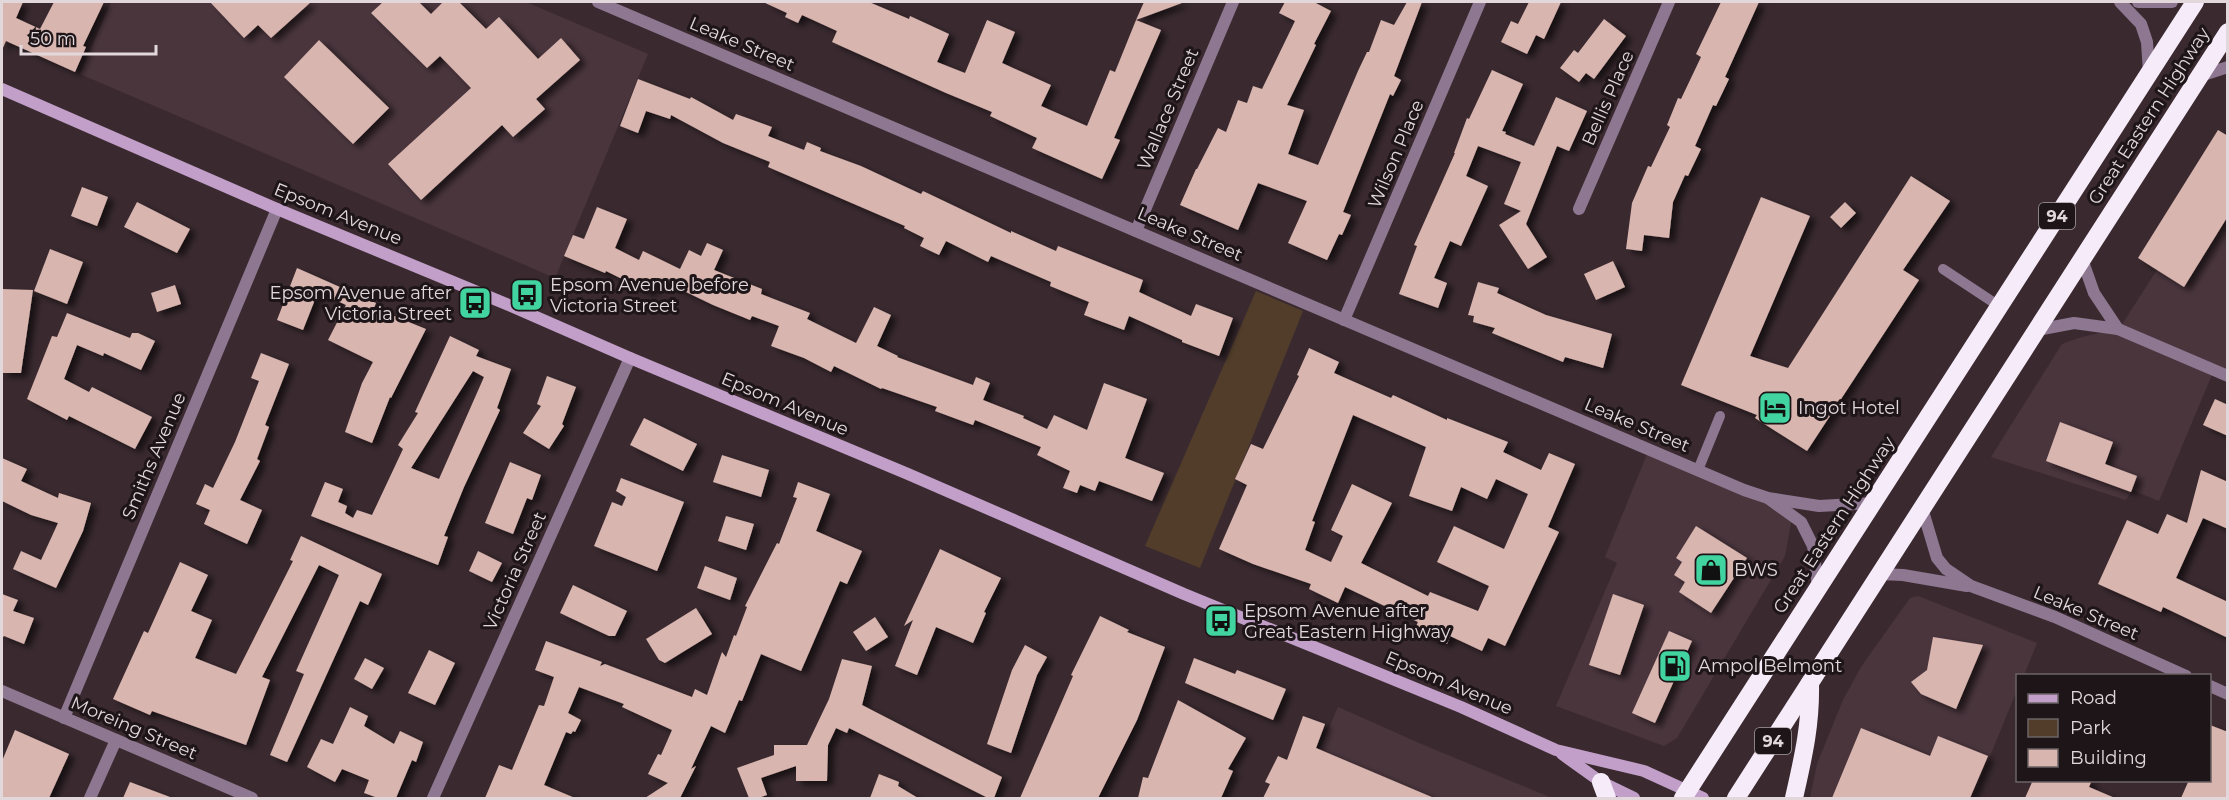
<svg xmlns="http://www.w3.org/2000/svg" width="2229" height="800" font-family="Montserrat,sans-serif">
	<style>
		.built { fill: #4a353d }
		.green { fill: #513d2a }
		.building { fill: #d9b5af; fill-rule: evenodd; filter: url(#shadow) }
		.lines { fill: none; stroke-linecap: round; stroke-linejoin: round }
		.lane { stroke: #8d7791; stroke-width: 10 }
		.street { stroke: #8d7791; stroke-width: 12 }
		.secondary { stroke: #c19fc8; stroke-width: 12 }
		.highway { stroke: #f6ebf8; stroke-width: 18 }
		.labels { text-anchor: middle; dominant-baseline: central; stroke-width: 6; stroke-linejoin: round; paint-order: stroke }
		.shield { fill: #1d1518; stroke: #a79da0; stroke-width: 1.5 }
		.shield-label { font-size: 16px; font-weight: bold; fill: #e2d7db }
		.street-label { font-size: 18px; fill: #e2d7db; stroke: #1d1518 }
		.poi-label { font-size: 18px; fill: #e2d7db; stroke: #1d1518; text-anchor: start }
	</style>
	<defs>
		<filter id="shadow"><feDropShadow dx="6" dy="4" stdDeviation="3" flood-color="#0009"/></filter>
	</defs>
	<rect width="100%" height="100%" fill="#3a2a30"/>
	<!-- built -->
	<g class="built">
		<polygon points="111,2 526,2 648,54 555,278 80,74"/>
		<polygon points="2227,161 2227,376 2214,370 2159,501 2132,490 2126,500 1991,457 2062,344 2082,337 2119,329"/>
		<polygon points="1648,452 1795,501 1785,556 1677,738 1664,746 1556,706 1617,563 1605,557"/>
		<polygon points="1918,596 2037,643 2024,675 2018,676 2017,690 1973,798 1810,798 1817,764 1843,700 1861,667 1910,598"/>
		<polygon points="1338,707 1426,746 1552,798 1299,798"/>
	</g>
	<!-- green -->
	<polygon class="green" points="1256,291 1303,311 1200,568 1145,546"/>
	<!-- building -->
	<g class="building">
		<polygon points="2,2 23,2 16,18 40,29 54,2 104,2 83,46 86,47 75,72 6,41 2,50"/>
		<polygon points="210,2 311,2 271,38 258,25 244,38"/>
		<polygon points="383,2 419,2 431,14 443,2 459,2 486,29 499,17 538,59 561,38 580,60 536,99 545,109 513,137 502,125 421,200 388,164 471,88 440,56 427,68 371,13"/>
		<polygon points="763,2 869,2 909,19 910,16 949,34 937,62 965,73 987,20 1015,32 1002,63 1051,85 1041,106 1087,126 1110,70 1115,72 1136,20 1161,30 1114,138 1120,140 1102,179 1032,148 1037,138 990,116 992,112 946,93 832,42 837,31 802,15 798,23 785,17 787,13"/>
		<polygon points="1144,2 1182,2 1182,3 1136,20"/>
		<polygon points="1285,2 1314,2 1331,11 1314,44 1316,45 1287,105 1304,110 1288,154 1318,165 1358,71 1367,52 1369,52 1381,20 1394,25 1407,2 1422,2 1394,76 1401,80 1393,96 1390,94 1343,212 1351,215 1342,235 1339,234 1327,260 1288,243 1307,201 1258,183 1238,230 1180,205 1196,169 1197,169 1218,128 1226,132 1238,100 1247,103 1253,86 1262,89 1295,21 1279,13"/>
		<polygon points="1529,2 1561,2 1544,39 1536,35 1527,54 1501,42 1511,21 1518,24"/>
		<polygon points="1721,2 1759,2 1725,77 1729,79 1716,106 1713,105 1695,146 1701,149 1688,176 1685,175 1673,202 1669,238 1644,235 1642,251 1626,249 1632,203 1648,166 1651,167 1670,127 1667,125 1678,98 1681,99 1701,57 1696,54"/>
		<polygon points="1604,19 1626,36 1594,79 1586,73 1579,82 1560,68 1574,50 1578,53"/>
		<polygon points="319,40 389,108 353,144 284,77"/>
		<polygon points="1492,70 1523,84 1502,131 1506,132 1505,134 1534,146 1556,97 1587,111 1569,151 1557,146 1526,224 1547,257 1528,269 1499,225 1521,211 1504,204 1521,162 1478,146 1466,176 1488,186 1461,246 1450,241 1434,278 1447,283 1438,308 1399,294 1417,246 1414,245 1455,153 1454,153 1467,118 1469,119"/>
		<polygon points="638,79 690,99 691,97 733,120 736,114 772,127 768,136 804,150 807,142 821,148 820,151 861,166 921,194 923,191 1011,233 1011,231 1056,251 1058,246 1143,280 1139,292 1191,316 1196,304 1233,318 1219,356 1182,342 1182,340 1129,316 1124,330 1084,315 1089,302 1050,286 1051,282 991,256 988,262 946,241 939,255 920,246 924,238 904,228 905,226 768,167 770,162 723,143 671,115 670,119 646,111 638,133 620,126"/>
		<polygon points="2218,130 2228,136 2228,216 2184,287 2138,258"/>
		<polygon points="1911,176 1950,201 1903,270 1919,280 1807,451 1755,418 1757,415 1681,385 1761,197 1810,216 1750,356 1788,368"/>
		<polygon points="82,187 108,197 97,226 71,216"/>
		<polygon points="137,202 190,229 177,253 124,227"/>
		<polygon points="1845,202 1856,213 1841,228 1830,217"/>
		<polygon points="597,207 627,219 615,248 639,260 643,251 680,269 689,250 701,256 707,243 723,250 714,270 762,289 761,294 810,313 807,319 856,343 874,307 891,315 877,346 898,356 897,357 973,385 976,377 990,383 983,400 1024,416 1023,418 1047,429 1054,415 1087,430 1104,383 1147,399 1125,458 1164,473 1152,501 1099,481 1095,491 1080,485 1077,493 1063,488 1070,471 1037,455 1041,447 975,420 973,425 935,411 937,407 882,388 881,389 834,366 831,372 804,358 771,346 779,326 752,316 750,320 713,305 657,278 650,293 606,271 605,273 564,256 573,235 584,239"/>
		<polygon points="50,249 83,262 67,304 34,291"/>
		<polygon points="1613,261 1625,287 1596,300 1584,274"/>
		<polygon points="297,268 376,303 374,308 426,329 391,398 390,397 372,443 345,432 362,383 373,362 328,340 346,305 318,292 303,330 277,320"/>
		<polygon points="1478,282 1499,288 1497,293 1546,315 1612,334 1603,368 1565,357 1563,362 1492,333 1495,328 1473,322 1474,316 1468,315"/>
		<polygon points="175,285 181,304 157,312 151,293"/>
		<polygon points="2,289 33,290 21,373 2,373"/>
		<polygon points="67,313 130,338 132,333 138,333 155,341 141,370 104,353 103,356 77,345 64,379 89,392 92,387 152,417 135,449 69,416 67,420 27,399 52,336 57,337"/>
		<path d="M450,336L479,350L476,356L511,369L497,408L500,410L464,487L444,536L448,537L438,565L311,516L325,482L343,489L338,502L347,506L345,513L353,518L357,510L372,515L403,449L398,445L418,413L415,412ZM473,371L484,377L439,479L411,468Z"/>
		<path d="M1309,348L1339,362L1334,373L1391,398L1393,395L1447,420V418L1508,442L1503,452L1541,470L1549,453L1575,464L1548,527L1559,532L1505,646L1488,638L1482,651L1450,636L1447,644L1414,631L1418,622L1345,587L1338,603L1309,589L1311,584L1253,564L1219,549L1247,485L1235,479L1251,444L1263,449L1299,376L1297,375ZM1353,415L1426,447L1409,496L1452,511L1461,487L1487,499L1496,479L1528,494L1504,549L1454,526L1437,562L1489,586L1478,611L1430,592L1428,596L1361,563L1392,503L1352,484L1331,530L1343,536L1331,562L1305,550L1315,522L1312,521Z"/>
		<polygon points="261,353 289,364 265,425 269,427 257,459 260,461 240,500 262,510 247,544 204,524 210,510 196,504 205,484 213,488 235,442 259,381 251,378"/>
		<polygon points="547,376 576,387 562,424 564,426 549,449 523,433 541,406 537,404"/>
		<polygon points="2215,399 2228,405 2228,436 2203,425"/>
		<polygon points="644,418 697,444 683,471 630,445"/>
		<polygon points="2060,422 2113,442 2105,464 2137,476 2131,492 2046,461"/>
		<polygon points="722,455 769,470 761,497 713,482"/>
		<polygon points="2,458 27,469 21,481 58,498 59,493 91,503 83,531 56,588 13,569 21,551 41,560 58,523 31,515 2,501"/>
		<polygon points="510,462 541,475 532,500 527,498 513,534 485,523"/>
		<polygon points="2201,470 2228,482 2228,529 2203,518 2176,578 2228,602 2228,638 2163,607 2161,612 2098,584 2127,520 2158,534 2167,514 2187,523"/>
		<polygon points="621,478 684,502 657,571 594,546 612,502 622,506 626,497 616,491"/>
		<polygon points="798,482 830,494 816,531 862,551 847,584 840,581 801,671 761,654 742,701 739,700 725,733 711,726 691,769 696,766 680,798 645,798 668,783 648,774 658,754 661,755 672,730 622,707 624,704 579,687 568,713 581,720 575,732 573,731 571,734 566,732 544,785 575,798 485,798 499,765 512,770 539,705 544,706 554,677 535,670 546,641 602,662 600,666 605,664 692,697 695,689 707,695 722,652 726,657 734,635 736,636 747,607 745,606 777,543 779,544 797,498 793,497"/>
		<polygon points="726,516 754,524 746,550 718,541"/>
		<polygon points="1696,526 1747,558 1711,613 1679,592 1685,582 1674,575 1682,562 1676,558"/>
		<polygon points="301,536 382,574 368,605 360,601 287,762 270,755 304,674 296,671 339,575 319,565 262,677 270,680 246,745 152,711 150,715 113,699 144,631 148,633 180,562 208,575 191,611 212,620 195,658 236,674 293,561 290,560"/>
		<polygon points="940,549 1001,578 984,612 986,613 973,643 936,627 917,675 895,666 913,620 904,626"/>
		<polygon points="478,551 502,563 492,582 469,571"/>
		<polygon points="705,566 737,578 730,600 697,588"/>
		<polygon points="573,585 627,611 615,636 609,636 560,613"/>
		<polygon points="2,594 18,600 13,611 34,618 24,644 4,636 2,638"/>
		<polygon points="1613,594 1644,605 1620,675 1589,665"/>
		<polygon points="696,608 712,634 665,663 659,660 646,639"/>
		<polygon points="1100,616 1129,630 1127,632 1165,647 1137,720 1098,798 1020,798 1073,676 1071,675"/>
		<polygon points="875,617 888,637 866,651 853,632"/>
		<polygon points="1669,631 1692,641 1655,723 1632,713"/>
		<polygon points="1933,637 1983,645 1956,709 1921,694 1911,682 1927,670"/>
		<polygon points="1025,645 1047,657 1037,675 1011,753 987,744 1012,670"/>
		<polygon points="429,650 455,663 435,705 408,693"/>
		<polygon points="365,658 384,668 372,689 354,679"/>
		<polygon points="1194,658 1235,674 1237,670 1286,689 1273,720 1185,683"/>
		<polygon points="842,659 872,666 862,705 1002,777 994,798 988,798 849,728 847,733 836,728 828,745 827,781 796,781 796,766 761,778 767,795 758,798 749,798 737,768 774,755 774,745 807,745 829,699"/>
		<polygon points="1178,700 1246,738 1228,769 1233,771 1221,798 1138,798 1143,777 1148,778"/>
		<polygon points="350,707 368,716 364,726 394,744 400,731 423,742 416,762 412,760 396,798 378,798 364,793 369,780 342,769 335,782 307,767 321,739 333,744"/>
		<polygon points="1303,716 1325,724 1316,748 1434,798 1263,798 1270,784 1265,782 1278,756 1287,760"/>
		<polygon points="2210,725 2228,732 2228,798 2181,798 2189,780 2210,780"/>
		<polygon points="1861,728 1930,756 1938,736 1988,756 1970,798 1832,798"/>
		<polygon points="15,730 69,754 49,798 2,798 2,761"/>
		<polygon points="879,774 899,782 898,786 918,798 870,798"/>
		<polygon points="2033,780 2092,780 2089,787 2115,798 2025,798"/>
		<polygon points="130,782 170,797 170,798 123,798"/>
	</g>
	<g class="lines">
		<!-- lane -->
		<g class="lane">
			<polyline points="1943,269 1999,306"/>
			<polyline points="1698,470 1720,416"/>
		</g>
		<!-- street -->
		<g class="street">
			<polyline points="598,2 1744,490 1768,498 1819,506 1873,503"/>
			<polyline points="2120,2 2141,24 2147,42 2149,73"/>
			<polyline points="2138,2 2172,2"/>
			<polyline points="2200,76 2228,67"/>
			<polyline points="1579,209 1669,2"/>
			<polyline points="1136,231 1233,2"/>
			<polyline points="2082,259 2094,293 2118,329"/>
			<polyline points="1344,320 1480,2"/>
			<polyline points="2037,330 2074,323 2118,329 2228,376"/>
			<polyline points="1769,499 1801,522 1813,546 1818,588"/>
			<polyline points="1922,508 1937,558 1946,569 1971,586 2055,617 2186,676"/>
			<polyline points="1879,574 1903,575 1967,586"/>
			<polyline points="2210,686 2228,694"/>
			<polyline points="2,691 252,798"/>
			<polyline points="64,718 277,209"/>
			<polyline points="90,798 116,740"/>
			<polyline points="433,798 630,358"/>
		</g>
		<!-- secondary -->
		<g class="secondary">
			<polyline points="2,89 277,209 511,306 630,358 908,474 1184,594 1461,707 1556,750 1644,771 1703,798"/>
			<polyline points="1562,754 1601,782 1634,798"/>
		</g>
		<!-- highway -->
		<g class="highway">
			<polyline points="1601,782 1607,798"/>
			<polyline points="1683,798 2195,2"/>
			<polyline points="1736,798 2228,32"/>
			<path d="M1794,798C1803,758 1811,725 1810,683"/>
		</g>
	</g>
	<!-- icons -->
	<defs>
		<g id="bus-square" transform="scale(1.725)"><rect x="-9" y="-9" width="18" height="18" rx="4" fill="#42d4a0" stroke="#1d1518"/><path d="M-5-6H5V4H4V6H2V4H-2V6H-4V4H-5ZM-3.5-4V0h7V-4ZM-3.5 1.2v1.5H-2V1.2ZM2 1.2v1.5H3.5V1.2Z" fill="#111"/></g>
		<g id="hotel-square" transform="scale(1.725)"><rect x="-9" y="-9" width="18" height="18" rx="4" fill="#42d4a0" stroke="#1d1518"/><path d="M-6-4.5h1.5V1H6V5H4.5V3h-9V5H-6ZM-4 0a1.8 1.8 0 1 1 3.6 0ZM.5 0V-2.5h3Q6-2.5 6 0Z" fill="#111"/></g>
		<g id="shop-square" transform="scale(1.725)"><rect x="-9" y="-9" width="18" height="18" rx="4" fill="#42d4a0" stroke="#1d1518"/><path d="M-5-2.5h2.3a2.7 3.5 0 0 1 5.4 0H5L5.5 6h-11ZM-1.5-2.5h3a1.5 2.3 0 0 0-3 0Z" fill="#111"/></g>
		<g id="fuel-square" transform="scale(1.725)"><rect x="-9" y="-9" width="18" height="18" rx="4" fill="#42d4a0" stroke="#1d1518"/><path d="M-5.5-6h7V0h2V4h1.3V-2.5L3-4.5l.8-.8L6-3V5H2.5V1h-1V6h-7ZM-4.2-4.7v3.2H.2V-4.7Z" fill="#111"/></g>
	</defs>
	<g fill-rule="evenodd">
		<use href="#bus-square" x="527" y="295"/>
		<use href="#bus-square" x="475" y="303"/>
		<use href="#hotel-square" x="1775" y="408"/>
		<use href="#shop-square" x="1711" y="570"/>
		<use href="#bus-square" x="1221" y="621"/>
		<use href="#fuel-square" x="1675" y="666"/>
	</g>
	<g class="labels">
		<!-- shield labels -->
		<g class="shield">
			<rect x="2039" y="203" width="36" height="26" rx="4.5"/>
			<rect x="1755" y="728" width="36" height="26" rx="4.5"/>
		</g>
		<g class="shield-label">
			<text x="2057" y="216">94</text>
			<text x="1773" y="741">94</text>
		</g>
		<!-- street labels -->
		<g class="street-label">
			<text transform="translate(742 44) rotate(23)">Leake Street</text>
			<text transform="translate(1608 98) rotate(-66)">Bellis Place</text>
			<text transform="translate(1168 109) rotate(-67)">Wallace Street</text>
			<text transform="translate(2149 116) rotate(-57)">Great Eastern Highway</text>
			<text transform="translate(1396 154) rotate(-67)">Wilson Place</text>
			<text transform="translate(338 214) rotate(22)">Epsom Avenue</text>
			<text transform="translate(1190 234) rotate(23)">Leake Street</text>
			<text transform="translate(785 404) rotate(23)">Epsom Avenue</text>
			<text transform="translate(1637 425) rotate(23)">Leake Street</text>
			<text transform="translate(154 456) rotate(-67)">Smiths Avenue</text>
			<text transform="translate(1834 525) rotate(-57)">Great Eastern Highway</text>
			<text transform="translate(515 571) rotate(-66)">Victoria Street</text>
			<text transform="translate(2086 613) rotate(23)">Leake Street</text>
			<text transform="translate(1449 683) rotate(23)">Epsom Avenue</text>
			<text transform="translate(134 728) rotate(23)">Moreing Street</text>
		</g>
		<!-- poi labels -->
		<g class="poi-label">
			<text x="550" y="285">Epsom Avenue before<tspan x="550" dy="21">Victoria Street</tspan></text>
			<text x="452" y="293" text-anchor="end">Epsom Avenue after<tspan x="452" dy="21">Victoria Street</tspan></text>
			<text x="1798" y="408">Ingot Hotel</text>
			<text x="1734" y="570">BWS</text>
			<text x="1244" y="611">Epsom Avenue after<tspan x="1244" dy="21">Great Eastern Highway</tspan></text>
			<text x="1698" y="666">Ampol Belmont</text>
		</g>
	</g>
	<!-- border -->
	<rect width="2229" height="800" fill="none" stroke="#e2d7db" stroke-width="6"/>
	<!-- legend -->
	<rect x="2016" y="674" width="195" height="108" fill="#1d1518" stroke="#6c6366" stroke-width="1.5"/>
	<rect x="2028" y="694" width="30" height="9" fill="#c19fc8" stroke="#6c6366" stroke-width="1.5"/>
	<text x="2070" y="704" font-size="18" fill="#e2d7db">Road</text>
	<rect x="2028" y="719" width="30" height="18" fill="#513d2a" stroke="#6c6366" stroke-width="1.5"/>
	<text x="2070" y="734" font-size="18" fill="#e2d7db">Park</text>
	<rect x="2028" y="749" width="30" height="18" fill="#d9b5af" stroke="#6c6366" stroke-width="1.5"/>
	<text x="2070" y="764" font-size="18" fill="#e2d7db">Building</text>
	<!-- scale -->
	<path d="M21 45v9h135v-9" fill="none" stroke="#e2d7db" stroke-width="3"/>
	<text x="30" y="45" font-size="18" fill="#e2d7db" stroke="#1d1518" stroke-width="4.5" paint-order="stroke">50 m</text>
</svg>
